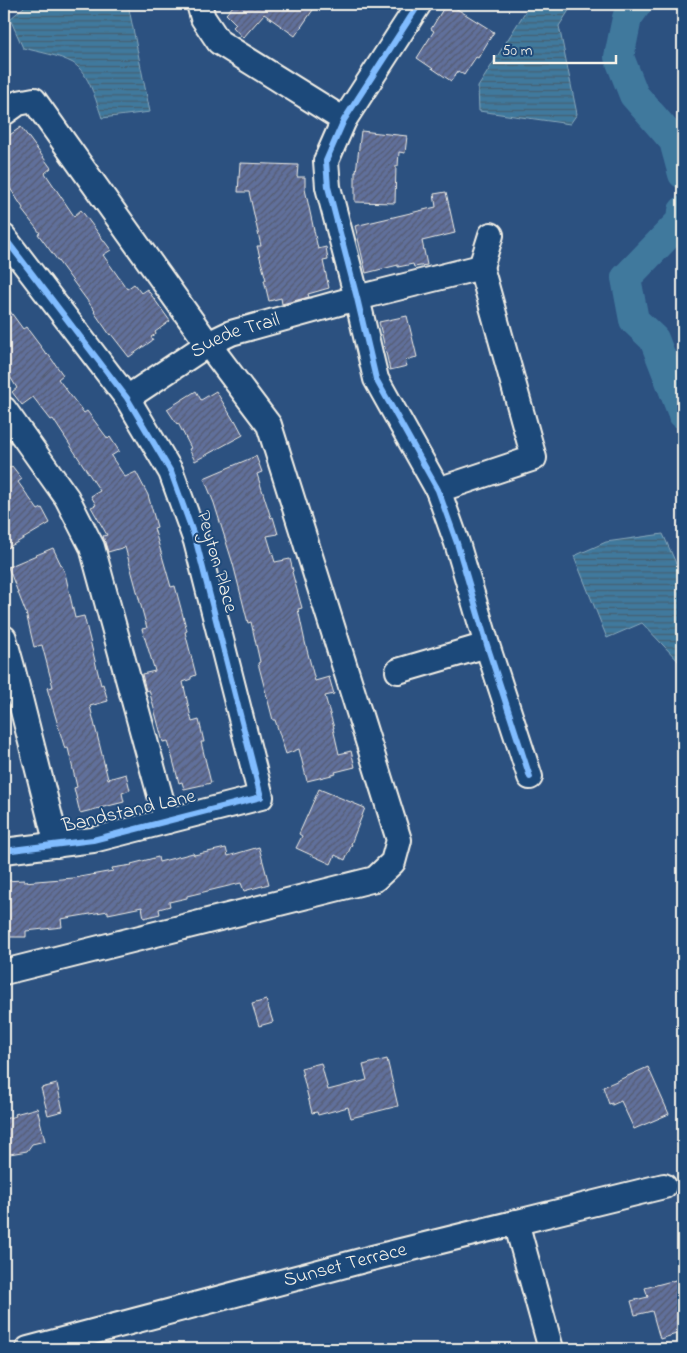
<svg xmlns="http://www.w3.org/2000/svg" width="687" height="1353" font-family="'Indie Flower',sans-serif">
	<style>
		.water { fill: url(#water-rules); stroke: #89a9bb }
		.lines { fill: none; stroke-linecap: round; stroke-linejoin: round }
		.river { stroke: #41799d; stroke-width: 30 }
		.building { fill: url(#building-hatch); stroke: #f4f1e8 }
		.minor-casing { stroke: #f4f1e8; stroke-width: 28 }
		.minor { stroke: #1f4a7a; stroke-width: 24 }
		.cycleway-casing { stroke: #1f4a7a; stroke-width: 9 }
		.cycleway { stroke: #80bcff; stroke-width: 6 }
		.labels { text-anchor: middle; dominant-baseline: central; stroke-width: 4; stroke-linejoin: round; paint-order: stroke }
		.street-label { font-size: 20px; fill: #f4f1e8; stroke: #1f4a7a }
	</style>
	<defs>
		<pattern id="water-rules" width="6" height="5" patternUnits="userSpaceOnUse" patternTransform="scale(1.25)"><rect width="6" height="5" fill="#41799d"/><path d="M0 2.5h6" fill="none" stroke="#456072"/></pattern>
		<pattern id="building-hatch" width="6" height="6" patternUnits="userSpaceOnUse" patternTransform="scale(1.25)"><rect width="6" height="6" fill="#616f9b"/><path d="M-1 1l2-2M0 6l6-6M5 7l2-2" fill="none" stroke="#555c70"/></pattern>
	</defs>
	<rect width="100%" height="100%" fill="#2c5180"/>
	<filter id="ink" filterUnits="userSpaceOnUse"><feTurbulence type="fractalNoise" baseFrequency=".02" numOctaves="2"/><feDisplacementMap in="SourceGraphic" scale="10" xChannelSelector="R" yChannelSelector="G"/><feConvolveMatrix kernelMatrix="1 2 1 2 8 2 1 2 1" color-interpolation-filters="sRGB"/></filter>
	<g filter="url(#ink)">
		<!-- water -->
		<g class="water">
			<path d="M24,4H128L150,112L102,118C96,101 89,73 73,63C58,55 39,52 23,48L10,19L24,7Z"/>
			<polygon points="530,4 573,4 559,26 577,114 570,124 479,111 478,87"/>
			<polygon points="663,534 683,579 683,666 642,623 607,638 574,556 606,542"/>
		</g>
		<g class="lines">
			<!-- river -->
			<g class="river">
				<polyline points="637,4 627,18 619,57 634,95 674,141 683,174"/>
				<polyline points="683,211 682,220 626,278 634,320 654,339 683,414"/>
			</g>
		</g>
		<!-- building -->
		<g class="building">
			<polygon points="235,4 317,4 295,36 264,14 243,38 233,27 236,24 226,14"/>
			<polygon points="446,4 449,4 494,32 478,58 476,57 464,75 458,71 451,81 417,58 434,31 431,29"/>
			<polygon points="21,127 51,168 45,173 74,216 81,210 111,250 103,255 127,289 134,284 141,293 147,289 170,321 155,332 156,334 151,337 153,340 129,357 111,334 110,335 94,312 95,311 38,234 40,233 22,210 23,208 4,179 4,139"/>
			<polygon points="361,131 407,136 405,153 399,152 398,166 396,166 395,203 355,202 355,172 356,172"/>
			<polygon points="240,163 298,165 297,177 305,177 305,189 318,249 326,247 328,260 323,261 329,288 308,294 309,297 282,304 281,298 269,301 264,280 266,280 257,246 261,246 249,192 238,192"/>
			<polygon points="446,192 455,233 422,241 427,265 414,267 413,264 398,267 398,265 366,273 355,226 436,207 434,194"/>
			<polygon points="4,303 23,329 26,327 47,355 48,354 63,375 58,379 84,413 87,411 108,439 110,437 119,451 111,456 125,477 136,472 148,495 157,527 154,528 171,587 175,586 187,631 185,632 196,675 191,677 191,679 183,682 192,722 199,720 204,742 201,742 211,783 184,789 182,782 179,783 168,741 163,742 149,690 146,691 142,674 155,671 142,629 147,628 125,547 108,552 103,536 107,535 91,507 96,505 91,496 100,491 53,419 51,420 33,397 22,405 12,392 17,388 4,367"/>
			<polygon points="407,316 417,357 405,360 407,366 390,370 379,322"/>
			<polygon points="196,391 201,400 216,391 234,421 235,420 243,435 195,461 189,449 191,448 178,423 177,424 167,409"/>
			<polygon points="256,456 262,472 257,474 271,518 273,517 278,534 267,536 275,562 290,559 293,571 292,572 302,608 298,609 305,642 315,681 329,677 334,694 325,696 334,728 333,728 339,754 351,751 355,767 335,772 336,774 307,781 299,749 286,754 275,720 273,720 258,663 260,662 251,622 248,623 233,564 214,503 204,478"/>
			<polygon points="4,464 8,469 12,466 22,479 18,482 38,510 42,508 50,523 4,550"/>
			<polygon points="53,548 65,573 75,618 84,616 101,685 103,684 108,701 90,706 108,779 126,774 130,790 122,793 124,802 80,813 74,788 77,787 68,748 65,749 47,688 53,687 42,645 34,647 26,613 8,567"/>
			<polygon points="319,789 365,808 351,844 352,844 345,860 335,855 331,864 296,848 302,836 299,834"/>
			<polygon points="259,847 269,884 244,891 241,883 187,896 187,898 169,902 170,906 159,909 160,914 144,918 142,907 108,914 108,911 61,919 62,927 26,931 26,937 9,937 9,932 4,932 4,881 24,880 24,882 74,878 113,871 112,868 132,865 131,864 158,857 159,862 193,853 194,855 226,848 228,856"/>
			<polygon points="266,1000 273,1022 259,1026 252,1004"/>
			<polygon points="387,1059 398,1106 351,1118 348,1107 318,1115 317,1112 312,1113 301,1068 321,1063 328,1090 367,1080 363,1065"/>
			<polygon points="648,1067 669,1114 634,1129 621,1101 612,1105 612,1103 609,1104 603,1087"/>
			<polygon points="57,1084 63,1111 48,1115 41,1088"/>
			<polygon points="37,1108 45,1141 32,1144 27,1151 4,1155 4,1119 16,1116 15,1114"/>
			<polygon points="683,1278 683,1332 660,1339 652,1311 635,1315 631,1301 648,1297 645,1288"/>
		</g>
		<g class="lines">
			<!-- minor casing -->
			<g class="minor-casing">
				<g id="minor">
					<polyline points="199,4 203,18 219,42 344,120"/>
					<polyline points="419,4 344,120 326,161 328,187 357,298 376,379 438,490 457,543 487,645 530,777"/>
					<polyline points="4,113 18,103 34,100 208,344 269,425 399,840 393,862 375,879 4,972"/>
					<polyline points="4,237 127,398 171,472 196,541 261,797 93,840 4,851"/>
					<polyline points="481,267 491,235"/>
					<path id="s1" d="M127,398L208,344L231,333L357,298L481,267L534,458L438,490"/>
					<polyline points="4,409 67,498 92,547 167,821"/>
					<polyline points="4,638 12,667 57,845"/>
					<polyline points="398,671 487,645"/>
					<polyline points="516,1222 551,1349"/>
					<path id="s2" d="M28,1349L368,1259L664,1186"/>
				</g>
			</g>
			<!-- minor -->
			<use href="#minor" class="minor"/>
			<!-- cycleway casing -->
			<g class="cycleway-casing">
				<g id="cycleway">
					<polyline points="419,4 344,120 326,161 328,187 357,298 376,379 438,490 457,543 487,645 530,777"/>
					<polyline points="4,237 127,398 171,472 196,541 261,797 93,840 4,851"/>
				</g>
			</g>
			<!-- cycleway -->
			<use href="#cycleway" class="cycleway"/>
		</g>
	</g>
	<g class="labels">
		<!-- street labels -->
		<g class="street-label">
			<text stroke="none"><textPath href="#s1" startOffset="126">Suede Trail</textPath></text>
			<text transform="translate(216 562) rotate(74)">Peyton Place</text>
			<text transform="translate(129 812) rotate(-13)">Bandstand Lane</text>
			<text stroke="none"><textPath href="#s2" startOffset="328">Sunset Terrace</textPath></text>
		</g>
	</g>
	<!-- margin -->
	<rect width="687" height="1353" fill="none" stroke="#1f4a7a" stroke-width="20"/>
	<rect x="10" y="10" width="667" height="1333" fill="none" stroke="#f4f1e8" stroke-width="2" filter="url(#ink)"/>
	<!-- scale -->
	<path d="M494 55v8h122v-8" fill="none" stroke="#f4f1e8" stroke-width="2.5"/>
	<text x="502" y="55" font-size="15" fill="#f4f1e8" stroke="#1f4a7a" stroke-width="4" paint-order="stroke">50 m</text>
</svg>
